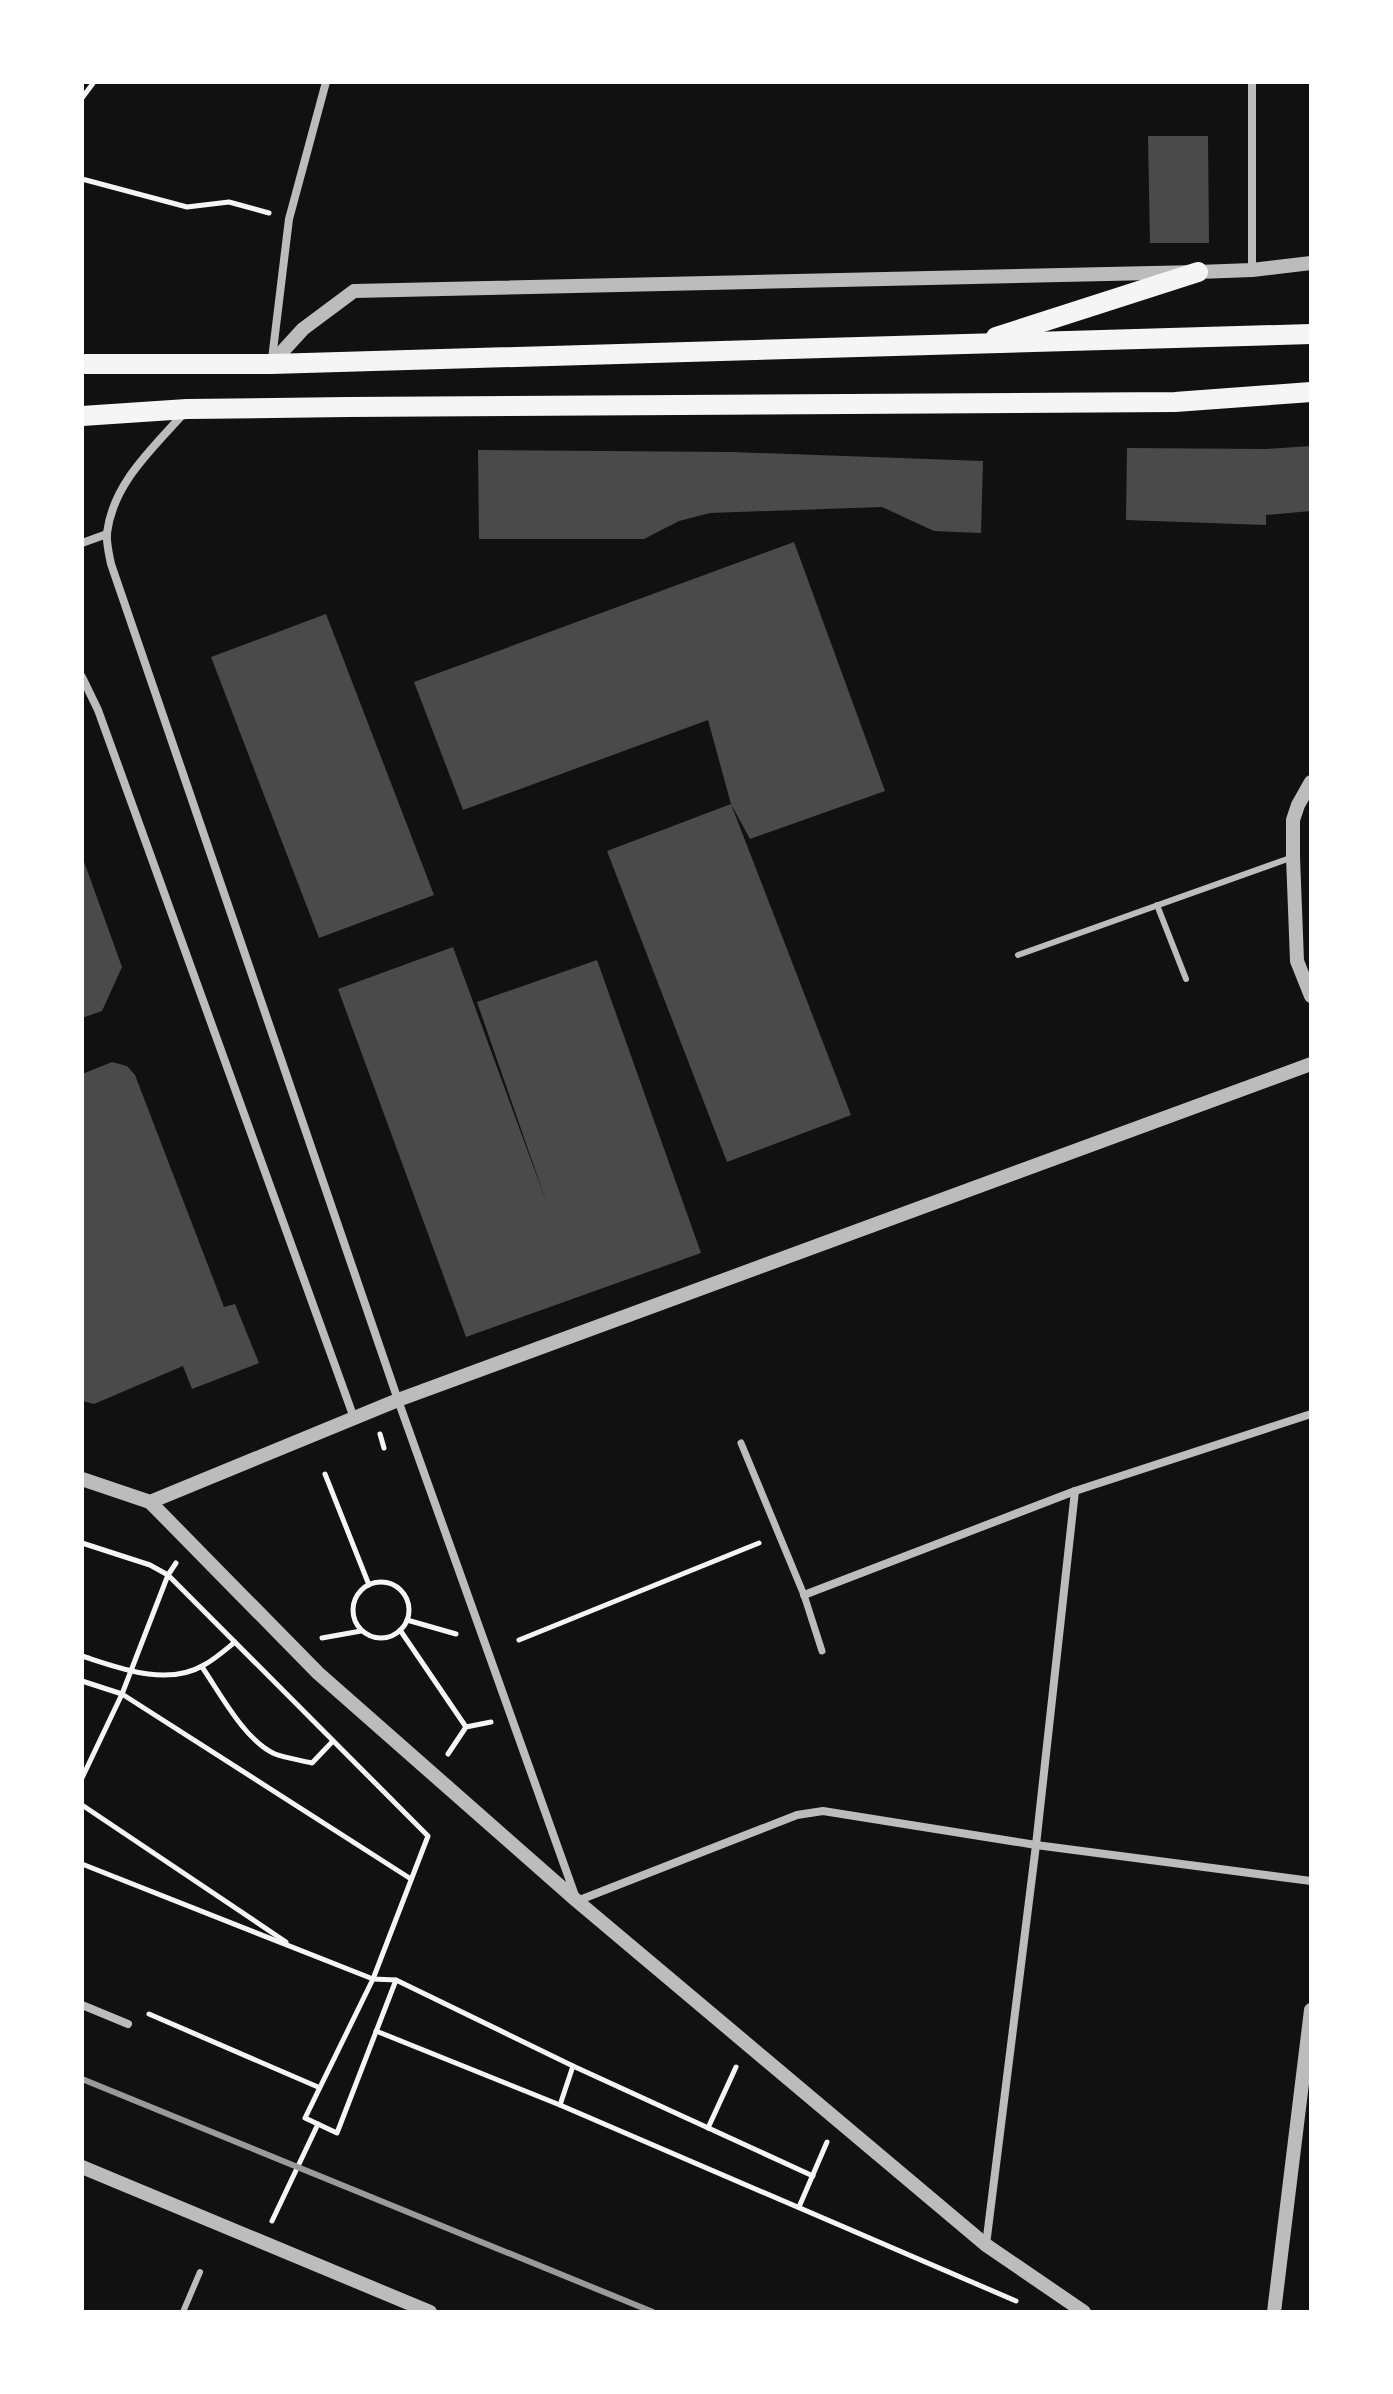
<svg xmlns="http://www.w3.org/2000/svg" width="1393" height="2394" font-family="'Public Sans',sans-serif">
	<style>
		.building { fill: #4a4a4a }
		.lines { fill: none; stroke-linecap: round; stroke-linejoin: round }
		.path { stroke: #f5f5f5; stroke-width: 5 }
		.service { stroke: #bcbcbc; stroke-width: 6 }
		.pedestrian { stroke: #bcbcbc; stroke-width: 7 }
		.minor { stroke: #bcbcbc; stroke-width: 8 }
		.tertiary { stroke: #bcbcbc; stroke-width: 14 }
		.primary { stroke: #f5f5f5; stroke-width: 20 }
		.rail { stroke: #9a9a9a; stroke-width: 6 }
	</style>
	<rect width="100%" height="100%" fill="#111"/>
	<!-- building -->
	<g class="building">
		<polygon points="1148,136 1208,136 1209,243 1150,243"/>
		<polygon points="1311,446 1311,511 1266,515 1266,525 1126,520 1127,448 1266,449"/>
		<polygon points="478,450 732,452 983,461 981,533 934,531 882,507 710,513 679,521 644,539 479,539"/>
		<polygon points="794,542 885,791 750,839 731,804 851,1115 727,1162 607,851 731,804 708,720 463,810 414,682"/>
		<polygon points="326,614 434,895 319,938 211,657"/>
		<polygon points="82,856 122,967 102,1011 82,1018"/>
		<polygon points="453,947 547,1204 477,1002 597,960 701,1253 466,1337 338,989"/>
		<polygon points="112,1062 127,1066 135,1075 224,1307 235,1304 259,1363 192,1389 183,1366 94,1404 82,1401 82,1074"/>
	</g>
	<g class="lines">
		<!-- path -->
		<g class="path">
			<polyline points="82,98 94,82"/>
			<polyline points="82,179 187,207 229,202 269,213"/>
			<polyline points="380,1434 384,1448"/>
			<polyline points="325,1474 369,1585"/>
			<polyline points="82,1543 150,1565 168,1575 428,1836 373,1979 305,2118 337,2133 396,1980"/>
			<circle cx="381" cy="1610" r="28"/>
			<polyline points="407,1620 456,1634"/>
			<polyline points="400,1630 466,1727"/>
			<polyline points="322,1638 361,1631"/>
			<polyline points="519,1640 759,1543"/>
			<path d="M82,1656C119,1668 167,1687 204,1665C215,1659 225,1650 235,1642"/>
			<path d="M202,1667C220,1693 245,1741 275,1754C286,1758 300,1760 312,1763L333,1741"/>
			<polyline points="82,1681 122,1694 411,1879"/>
			<polyline points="448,1754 466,1727 491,1722"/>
			<polyline points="82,1778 122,1694 168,1575 176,1563"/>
			<polyline points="82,1805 286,1942"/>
			<polyline points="82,1864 373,1979 396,1980 573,2066 813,2176"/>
			<polyline points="149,2014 318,2087"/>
			<polyline points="376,2031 560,2105 1016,2301"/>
			<polyline points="560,2105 573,2066"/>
			<polyline points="708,2128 736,2067"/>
			<polyline points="799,2207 827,2142"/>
			<polyline points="272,2221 318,2124"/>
		</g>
		<!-- service -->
		<g class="service">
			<polyline points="1157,905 1186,979"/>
			<polyline points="1018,955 1293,857"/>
			<polyline points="183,2312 200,2272"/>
		</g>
		<!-- pedestrian -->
		<polyline class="pedestrian" points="741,1443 804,1595 822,1651"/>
		<!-- minor -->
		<g class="minor">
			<polyline points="1252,82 1252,270"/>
			<polyline points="272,359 289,219 326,82"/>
			<path d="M184,413C153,448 113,483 107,533C106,542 109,554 111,564L398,1400L577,1901L797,1815L823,1811L1036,1845L1311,1881"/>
			<polyline points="82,543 107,534"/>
			<polyline points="82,677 98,710 354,1418"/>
			<polyline points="804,1595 1075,1491 1311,1414"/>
			<polyline points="82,2005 128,2024"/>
			<polyline points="986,2245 1036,1845 1075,1491"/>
		</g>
		<!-- tertiary -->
		<g class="tertiary">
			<polyline points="271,364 303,329 354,291 1198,272 1252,270 1311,263"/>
			<polyline points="1311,782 1298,805 1293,820 1293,857 1297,961 1311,996"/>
			<polyline points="82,1479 150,1502 398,1400 1311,1064"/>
			<polyline points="150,1502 318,1673 577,1901 986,2245 1084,2312"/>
			<polyline points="82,2167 430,2312"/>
			<polyline points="1274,2312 1311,2010"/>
		</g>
		<!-- primary -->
		<g class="primary">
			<polyline points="996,337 1198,272"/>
			<polyline points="82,364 271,364 1311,334"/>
			<polyline points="82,416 187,409 348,407 1175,402 1311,392"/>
		</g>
		<!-- rail -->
		<polyline class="rail" points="82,2079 653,2312"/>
	</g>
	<!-- border -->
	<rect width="1393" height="2394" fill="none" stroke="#ffffff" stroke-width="168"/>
</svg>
